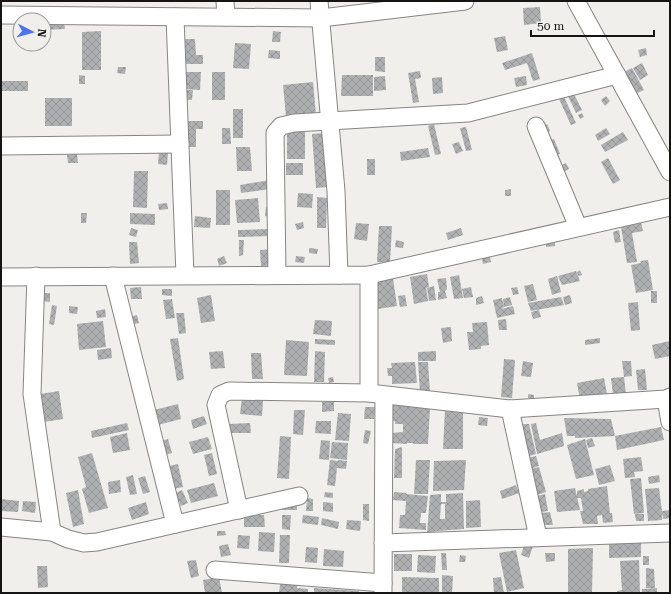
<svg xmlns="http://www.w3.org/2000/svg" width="671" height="594" font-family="'Roboto Serif',serif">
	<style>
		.building { fill: url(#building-cross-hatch); fill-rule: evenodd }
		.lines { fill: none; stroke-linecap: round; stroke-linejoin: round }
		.street-casing { stroke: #878583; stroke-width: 19 }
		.street { stroke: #fff; stroke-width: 17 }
	</style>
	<defs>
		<pattern id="building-cross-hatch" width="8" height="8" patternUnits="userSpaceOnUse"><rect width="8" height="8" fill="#aeb0b2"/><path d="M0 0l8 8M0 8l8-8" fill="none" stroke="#959698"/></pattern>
	</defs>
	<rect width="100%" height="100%" fill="#f1efec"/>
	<!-- building -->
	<g class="building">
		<polygon points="540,7 541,23 524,25 523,8"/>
		<polygon points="44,20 64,20 65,29 44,30"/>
		<polygon points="101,31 101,70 82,70 82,32"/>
		<polygon points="273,31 281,32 280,42 272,42"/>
		<polygon points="505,36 508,50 497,52 494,38"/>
		<polygon points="185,39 195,39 196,55 203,55 203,64 186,64"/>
		<polygon points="235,43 251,44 249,69 233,68"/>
		<polygon points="646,48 647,55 640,57 638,50"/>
		<polygon points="269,50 280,51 280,59 268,58"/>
		<polygon points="532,53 540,79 533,81 527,63 505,70 502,63"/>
		<polygon points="375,57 385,57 385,72 375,71"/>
		<polygon points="642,63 648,75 640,80 633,68"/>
		<polygon points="118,67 126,67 125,74 117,73"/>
		<polygon points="632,68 644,90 635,94 624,72"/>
		<polygon points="420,71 421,78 415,79 419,102 413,103 408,73"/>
		<polygon points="186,72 201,72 200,90 185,89"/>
		<rect x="212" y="72" width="13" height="28"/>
		<polygon points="79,75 85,76 85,84 79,84"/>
		<polygon points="342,75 373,75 373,96 341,96"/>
		<polygon points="385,76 386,90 374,91 374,77"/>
		<polygon points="526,76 527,85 516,87 514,78"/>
		<polygon points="442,77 443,93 433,94 432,78"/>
		<rect x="1" y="81" width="27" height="10"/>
		<polygon points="313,82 316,115 286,117 283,85"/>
		<polygon points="182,90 193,90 192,100 181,99"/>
		<polygon points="573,92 582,110 576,113 567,94"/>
		<polygon points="606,96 610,101 605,106 601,100"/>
		<polygon points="564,97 576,123 571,125 559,99"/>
		<rect x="45" y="98" width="27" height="28"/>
		<rect x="233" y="109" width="10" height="29"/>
		<polygon points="582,113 584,117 580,119 578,115"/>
		<polygon points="187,121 203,121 203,129 196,129 196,147 187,147"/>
		<polygon points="434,124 441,154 435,155 428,126"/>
		<polygon points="547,124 550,131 543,135 539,129"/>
		<polygon points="466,127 472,150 466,151 460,128"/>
		<polygon points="222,128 230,128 231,144 222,144"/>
		<polygon points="606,128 610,134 598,141 595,135"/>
		<polygon points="305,131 305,159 287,159 287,132"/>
		<polygon points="623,132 628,140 605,152 601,145"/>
		<polygon points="324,133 328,187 316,188 312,134"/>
		<polygon points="554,139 560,154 553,156 548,141"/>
		<polygon points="459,142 463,151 456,154 452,144"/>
		<polygon points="236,147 250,147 252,171 237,171"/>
		<polygon points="428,148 430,157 401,161 400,152"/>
		<polygon points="159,152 168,153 167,165 158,164"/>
		<polygon points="77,154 78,163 68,163 67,155"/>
		<polygon points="608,158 620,180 613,184 601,162"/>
		<rect x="367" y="159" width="8" height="16"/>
		<rect x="286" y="163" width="17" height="12"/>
		<polygon points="566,163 569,169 557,175 554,169"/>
		<polygon points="134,171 148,171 147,208 133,207"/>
		<polygon points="270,180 271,189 241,193 240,185"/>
		<polygon points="511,189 511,196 505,196 505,190"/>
		<rect x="216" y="190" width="14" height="35"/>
		<polygon points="298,193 313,194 312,208 297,207"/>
		<polygon points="317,197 327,198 326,228 317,228"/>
		<polygon points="258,198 260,222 237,223 235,200"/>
		<polygon points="167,203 168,209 159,210 158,204"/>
		<polygon points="266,207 272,208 270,217 265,216"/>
		<polygon points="81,213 87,213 86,223 81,223"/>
		<polygon points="130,213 155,214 155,225 130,224"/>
		<polygon points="195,216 211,218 210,228 194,227"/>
		<polygon points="303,222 304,228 297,230 295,224"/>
		<polygon points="356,223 369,224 367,241 354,239"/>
		<polygon points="641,223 643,231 632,233 637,262 627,263 621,227"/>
		<polygon points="379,226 392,226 390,263 377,262"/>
		<polygon points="131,228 138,230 136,237 129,235"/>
		<polygon points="461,228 463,235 448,240 446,233"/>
		<polygon points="271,229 271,236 238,237 238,230"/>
		<polygon points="619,230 621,242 615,243 613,232"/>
		<polygon points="546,239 555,239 555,246 546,247"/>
		<polygon points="239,240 244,240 243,255 239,256"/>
		<polygon points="396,240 404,242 403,248 395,247"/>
		<polygon points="129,242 137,242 139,263 130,264"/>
		<polygon points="309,248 318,249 317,254 309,253"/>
		<polygon points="273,249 274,265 261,266 260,250"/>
		<polygon points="224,256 227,263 219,266 217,259"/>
		<polygon points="296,256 305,257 304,263 295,262"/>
		<polygon points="490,257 491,262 483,264 482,258"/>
		<polygon points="648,260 653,290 636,293 631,265 641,263 640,261"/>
		<polygon points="580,270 582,275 578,276 577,272"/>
		<polygon points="576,271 580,281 562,285 558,276"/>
		<polygon points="427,274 429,287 426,288 428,301 414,304 410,277"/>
		<polygon points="459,275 463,298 454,299 450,277"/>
		<polygon points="557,276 561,292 552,295 548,279"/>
		<polygon points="393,278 397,306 378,309 374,281"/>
		<polygon points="446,278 447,289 445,291 447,298 438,300 438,292 440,292 437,279"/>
		<polygon points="533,284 537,300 528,302 524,286"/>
		<polygon points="434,286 436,300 429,301 427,288"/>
		<polygon points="141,287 142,299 131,299 130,288"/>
		<polygon points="471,287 473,297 464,298 462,289"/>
		<polygon points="517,287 519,294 513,295 511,288"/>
		<polygon points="162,289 172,289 172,296 162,295"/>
		<rect x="651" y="291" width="6" height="12"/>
		<polygon points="42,293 50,293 50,302 42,301"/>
		<polygon points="211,295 215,321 201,323 197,298"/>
		<polygon points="405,295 407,306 400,307 398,296"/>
		<polygon points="570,295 572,303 565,305 563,297"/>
		<polygon points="482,296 484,303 476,305 476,298"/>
		<polygon points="510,297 512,305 504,307 503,299"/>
		<polygon points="561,297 564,305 531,311 528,303"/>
		<polygon points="502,298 504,307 501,309 513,306 515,314 497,318 493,300"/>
		<polygon points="172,299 175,318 166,319 163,300"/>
		<polygon points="638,302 640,330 631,331 628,303"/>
		<polygon points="52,305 57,306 54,325 49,324"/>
		<polygon points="69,306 78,307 77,314 69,313"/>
		<polygon points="105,309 106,317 97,318 96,311"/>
		<polygon points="539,310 541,317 533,319 531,312"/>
		<polygon points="176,313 184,313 186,333 179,334"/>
		<polygon points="137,315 139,323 131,325 129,317"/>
		<polygon points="506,319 507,330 499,330 498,320"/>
		<polygon points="315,320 332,321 331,336 313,334"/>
		<polygon points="103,321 106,347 79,350 77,324"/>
		<polygon points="487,322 489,345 481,346 481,349 469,350 467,332 473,332 472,323"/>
		<polygon points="451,327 452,341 443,343 441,328"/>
		<polygon points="178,338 184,379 177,381 170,339"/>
		<polygon points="600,338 600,343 585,345 585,340"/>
		<polygon points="315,339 335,340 335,345 315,344"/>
		<polygon points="286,340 309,342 307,376 284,375"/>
		<polygon points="670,341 670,356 655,359 652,345"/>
		<polygon points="111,348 112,358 98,360 97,350"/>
		<polygon points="223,351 225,368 211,369 209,352"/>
		<polygon points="315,351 325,352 324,382 314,382"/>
		<polygon points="436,351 436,361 418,361 418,352"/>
		<polygon points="251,353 261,353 263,379 252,379"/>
		<polygon points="504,359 515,360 512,398 501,397"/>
		<polygon points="523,361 533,363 531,377 521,376"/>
		<polygon points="622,361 631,361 632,376 624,377"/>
		<polygon points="415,362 417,383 392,384 392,376 388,376 387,368 392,368 391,363"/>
		<polygon points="418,362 428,362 430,393 420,393"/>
		<polygon points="645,369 647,390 638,390 636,370"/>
		<polygon points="333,377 334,382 329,383 328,378"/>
		<polygon points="624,377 626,394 613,395 611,378"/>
		<polygon points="604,378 607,394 580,400 577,383"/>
		<polygon points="59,391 63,419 44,422 40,394"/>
		<polygon points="528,394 534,395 534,399 528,398"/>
		<polygon points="242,398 263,400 262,416 240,414"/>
		<polygon points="334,401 334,411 322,412 322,402"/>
		<polygon points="178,404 181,419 158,425 154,410"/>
		<polygon points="392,405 430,408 428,444 413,444 413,443 407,443 407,444 392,443 391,433 403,432 403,424 395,424 395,421 390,421"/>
		<polygon points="365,407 375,407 374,419 364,419"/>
		<polygon points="294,410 305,410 303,435 293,434"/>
		<polygon points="445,410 463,413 463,449 443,449"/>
		<polygon points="338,413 351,414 349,441 335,440"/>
		<polygon points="204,416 207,424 193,429 191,420"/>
		<polygon points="479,417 488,418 487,426 478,425"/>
		<polygon points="564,418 611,419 615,436 575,438 575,436 567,436"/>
		<polygon points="316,421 331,421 331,434 315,433"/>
		<polygon points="127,423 129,430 92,438 91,431"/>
		<polygon points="250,423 251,433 229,433 229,424"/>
		<polygon points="536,423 540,440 562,433 564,446 537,454 531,424"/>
		<polygon points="519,424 529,424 536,454 526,457"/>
		<polygon points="661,427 664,440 617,450 615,436"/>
		<polygon points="365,430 371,431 368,444 363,443"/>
		<polygon points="127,433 130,450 113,453 110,437"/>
		<polygon points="280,436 291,437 289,479 277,478"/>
		<polygon points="208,437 212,449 193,454 189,442"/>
		<polygon points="592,438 595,446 588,448 586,440"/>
		<polygon points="168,439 172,453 165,455 161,441"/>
		<polygon points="585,439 594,475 576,479 567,445"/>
		<polygon points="321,440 330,441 329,460 319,459"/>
		<polygon points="332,442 348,443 347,460 330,458"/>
		<polygon points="402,447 402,478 394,478 395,449"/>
		<polygon points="92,453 108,508 89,513 82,489 86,487 78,457"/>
		<polygon points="212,453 217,474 209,476 204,455"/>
		<polygon points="536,456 539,466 530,469 527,458"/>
		<polygon points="641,457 643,471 634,472 635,477 625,478 623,459"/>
		<polygon points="330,460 338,461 338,460 347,461 346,469 337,468 335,486 327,485"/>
		<polygon points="416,460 430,460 428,494 414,494"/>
		<polygon points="466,460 464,490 433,491 434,461"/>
		<polygon points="178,464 183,487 173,489 169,466"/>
		<polygon points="610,465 615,481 599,485 595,469"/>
		<polygon points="539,467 546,492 537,495 530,469"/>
		<polygon points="133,475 137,494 130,495 126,477"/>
		<polygon points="659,475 660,482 649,484 648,477"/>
		<polygon points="145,476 150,492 143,494 138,478"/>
		<polygon points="641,478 644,513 634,514 630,479"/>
		<polygon points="120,480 121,492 109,494 108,482"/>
		<polygon points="214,483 218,496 191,503 187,490"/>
		<polygon points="516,485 519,493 502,499 500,491"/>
		<polygon points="607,486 610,513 612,513 613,522 603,523 602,515 597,516 598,524 583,524 580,511 583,511 581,498 577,498 577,491 584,489 584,492 588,491 588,489"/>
		<polygon points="575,488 580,510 557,512 554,491"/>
		<polygon points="659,488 662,511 670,510 670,518 663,519 662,512 662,520 648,521 645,489"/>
		<polygon points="78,490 84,524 73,527 66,493"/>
		<polygon points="182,490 188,503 181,506 176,493"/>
		<polygon points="325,492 333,493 333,498 324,497"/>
		<polygon points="394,492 407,493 406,494 428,496 426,513 421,513 420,523 426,523 426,530 399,528 400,515 405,515 406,501 393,500"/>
		<path d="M463,493L464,529L437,531L427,533L430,495L441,494V502H446V494ZM441,504H445V519H440Z"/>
		<polygon points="545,494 548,511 541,512 537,496"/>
		<polygon points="307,498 313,499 313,511 306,511"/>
		<polygon points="1,499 19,501 18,512 1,511"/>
		<polygon points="480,500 481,527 466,528 466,501"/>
		<polygon points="23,501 36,502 35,513 22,511"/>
		<polygon points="146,502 149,514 132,520 128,508"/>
		<polygon points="297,502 297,510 282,510 281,503"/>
		<polygon points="323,502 333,503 333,512 323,511"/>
		<polygon points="363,504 369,504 369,521 363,520"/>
		<polygon points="550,512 553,525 543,525 541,513"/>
		<polygon points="635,514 644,514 644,521 636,521"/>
		<polygon points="244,515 264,515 265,527 244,527"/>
		<polygon points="282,515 291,515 290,530 282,529"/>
		<polygon points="303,515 319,517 318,525 302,523"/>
		<polygon points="322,518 339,522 338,529 321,525"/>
		<polygon points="347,520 361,521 360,531 346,529"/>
		<polygon points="217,531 225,531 226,535 217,536"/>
		<polygon points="259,532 275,533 274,552 258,551"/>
		<polygon points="238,535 250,536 249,549 237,548"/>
		<polygon points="280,535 290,535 289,563 279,563"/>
		<polygon points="641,542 641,557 609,558 609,543"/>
		<polygon points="525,543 533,546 529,558 521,555"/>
		<polygon points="228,544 231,555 221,557 219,546"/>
		<polygon points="306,547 318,548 317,563 305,562"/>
		<polygon points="593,548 592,593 568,593 568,549"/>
		<polygon points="324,549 344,551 343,567 323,566"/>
		<polygon points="516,550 524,588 507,592 499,553"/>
		<polygon points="441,553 446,553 447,570 442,570"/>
		<polygon points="545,553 555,553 555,561 546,562"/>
		<rect x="394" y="554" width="18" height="17"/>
		<polygon points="418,555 436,556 435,573 417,572"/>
		<polygon points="460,555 466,556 465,562 459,562"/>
		<rect x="643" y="556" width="6" height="9"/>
		<polygon points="196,560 199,576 191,578 187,561"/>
		<polygon points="639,560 640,593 617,593 617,591 622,590 620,561"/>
		<polygon points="37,566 47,566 48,587 38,588"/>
		<polygon points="646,568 654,569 655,588 646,588"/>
		<polygon points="442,575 453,576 452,593 442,593"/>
		<polygon points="219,577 222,593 205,593 203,580"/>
		<polygon points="281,577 298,578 297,588 308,589 308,593 279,593"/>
		<polygon points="402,577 439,578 439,593 402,593"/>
		<polygon points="501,577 504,593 494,593 493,578"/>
		<polygon points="314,588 359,591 359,593 314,593"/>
		<polygon points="657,588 657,593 642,593 642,589"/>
	</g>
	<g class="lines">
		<!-- street casing -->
		<g class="street-casing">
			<g id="street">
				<polyline points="225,1 226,17"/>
				<polyline points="319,1 336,191 339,275"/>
				<polyline points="576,1 670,172"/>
				<polyline points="1,15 321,18 465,1"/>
				<polyline points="175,17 185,275"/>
				<polyline points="536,126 578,227"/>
				<polyline points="1,146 180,144"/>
				<polyline points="277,275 275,133 281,126 294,123 468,113 617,75"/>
				<polyline points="369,275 369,393"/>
				<polyline points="36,276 32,394 52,532"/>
				<polyline points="113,276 175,524"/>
				<polyline points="1,277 369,275 670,207"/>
				<polyline points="666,399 670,422"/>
				<polyline points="510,409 538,537"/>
				<polyline points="239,510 216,405 220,395 229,391 369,393 510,409 666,399 670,397"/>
				<polyline points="1,527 52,532 68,539 84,543 97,542 299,496"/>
				<polyline points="383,543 670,533"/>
				<polyline points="215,570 383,583"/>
				<polyline points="383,593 384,395"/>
			</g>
		</g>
		<!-- street -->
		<use href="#street" class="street"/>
	</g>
	<!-- border -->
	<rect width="671" height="594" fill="none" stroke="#151413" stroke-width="4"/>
	<!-- north arrow -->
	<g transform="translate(32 32) rotate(96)"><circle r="19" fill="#f1efec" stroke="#999795"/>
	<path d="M0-3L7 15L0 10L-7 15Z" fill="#4b75e8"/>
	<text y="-6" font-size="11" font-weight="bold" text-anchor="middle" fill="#151413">N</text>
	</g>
	<!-- scale -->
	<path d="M531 30v6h123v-6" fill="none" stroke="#151413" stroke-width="2"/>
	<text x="537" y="30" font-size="12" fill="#151413" stroke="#f1efec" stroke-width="3" paint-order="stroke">50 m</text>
</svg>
